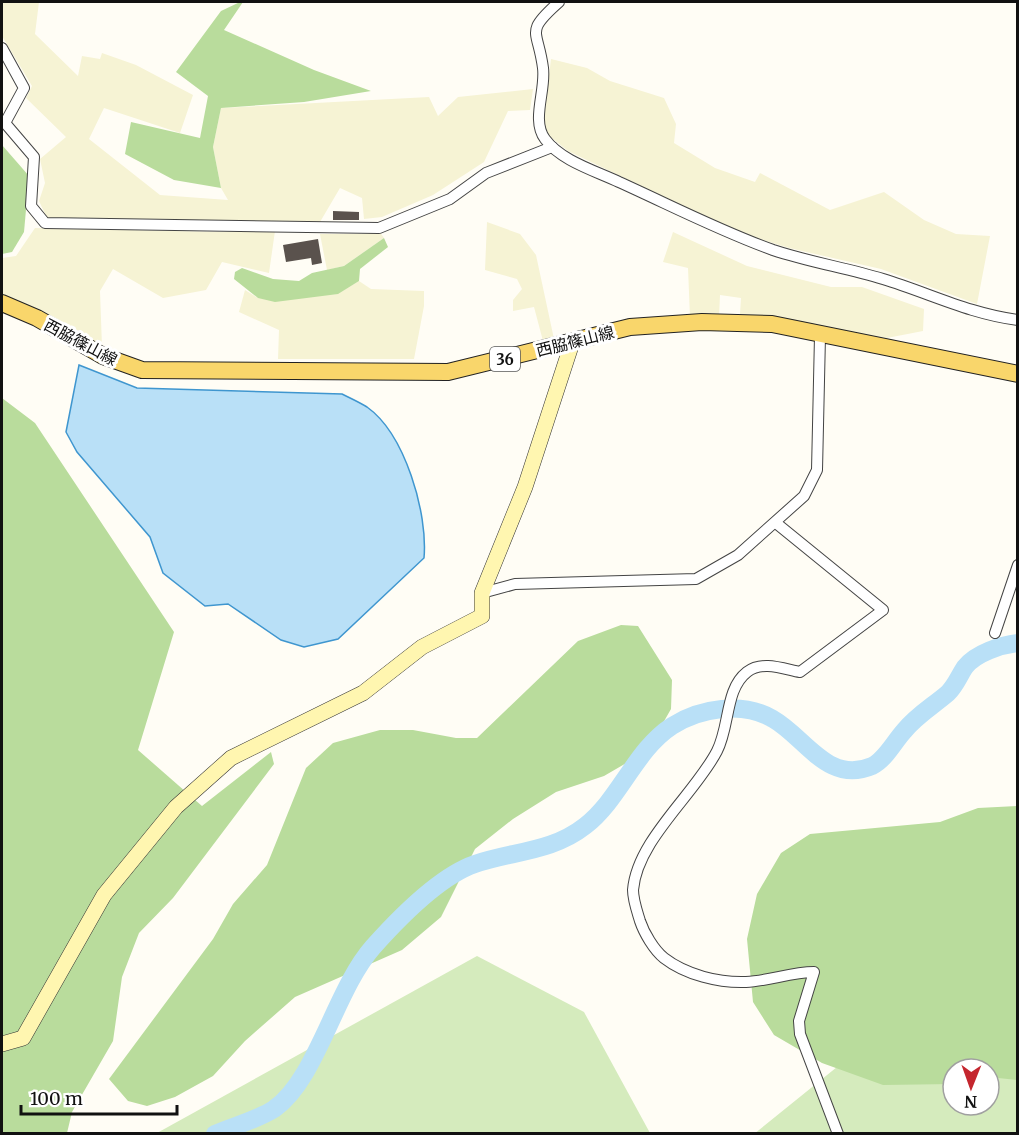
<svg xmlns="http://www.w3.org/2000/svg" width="1019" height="1135" font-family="Merriweather,'Noto Sans JP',serif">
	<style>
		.farmland { fill: #f6f3d4 }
		.green { fill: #d5ebbd; fill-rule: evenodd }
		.forest { fill: #b9dc9c }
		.water { fill: #b9e0f7; stroke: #3f96cf; stroke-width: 1.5 }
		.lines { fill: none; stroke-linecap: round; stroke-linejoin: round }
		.river { stroke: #b9e0f7; stroke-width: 18 }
		.building { fill: #5a524d }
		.street-casing { stroke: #444; stroke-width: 12 }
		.secondary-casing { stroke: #333; stroke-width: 16 }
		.primary-casing { stroke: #222; stroke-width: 18 }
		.street { stroke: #fff; stroke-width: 10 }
		.secondary { stroke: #fff6b0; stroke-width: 15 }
		.primary { stroke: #f9d66b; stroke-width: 16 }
		.labels { text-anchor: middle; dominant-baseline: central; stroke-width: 6; stroke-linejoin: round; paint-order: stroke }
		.shield { fill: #fff; stroke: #585858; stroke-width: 1.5 }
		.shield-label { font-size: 15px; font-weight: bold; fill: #111 }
		.street-label { font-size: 16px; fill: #111; stroke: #fff }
	</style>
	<rect width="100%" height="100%" fill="#fffdf5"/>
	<!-- farmland -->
	<g class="farmland">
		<polygon points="2,2 39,2 35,34 78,76 82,56 100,59 102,53 136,65 193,95 180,133 104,108 89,139 160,195 228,200 221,188 213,147 221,108 429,97 438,116 458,97 533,89 530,110 508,111 484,162 433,195 382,217 364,219 362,198 340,188 320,222 47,218 39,201 45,183 40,159 66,137 26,98 32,86 2,36"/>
		<polygon points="551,59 587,68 610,81 664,98 676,124 674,143 715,168 755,182 760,173 830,210 884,192 924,220 956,234 990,236 977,304 881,269 789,248 737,232 568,151 548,135 543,126"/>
		<polygon points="487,222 520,234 536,255 554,339 543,341 534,307 513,311 513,300 522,289 517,279 485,270"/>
		<polygon points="35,228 221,232 275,231 269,273 222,262 206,290 163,298 113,269 100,291 102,347 2,295 2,258 16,256"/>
		<polygon points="379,231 384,238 344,266 327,270 320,234 366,234"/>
		<polygon points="673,232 747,266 831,287 862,287 924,309 923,331 887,338 740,314 741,298 720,295 719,317 690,317 688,268 663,262"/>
		<polygon points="359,281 371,289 424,291 424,306 414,359 278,359 279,330 239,312 245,290 258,298 337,294"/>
	</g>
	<!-- green -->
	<g class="green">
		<path d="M1003,933L1017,938V1133L754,1134ZM953,1069H989V1105H953Z"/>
		<polygon points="477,956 584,1012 650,1133 157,1133"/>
	</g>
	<!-- forest -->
	<g class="forest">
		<polygon points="240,2 243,2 224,30 314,70 371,91 304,102 221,108 213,147 221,188 174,180 125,154 131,122 200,138 208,96 176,72 221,11"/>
		<polygon points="2,145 29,176 24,232 12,252 2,254"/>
		<polygon points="384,238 388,247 360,269 359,281 338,294 275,302 258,298 234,279 235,272 242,268 273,279 299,281 312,273 344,266"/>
		<polygon points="2,398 35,423 174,632 138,750 202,806 271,752 274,764 173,898 139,933 122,977 113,1041 72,1112 67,1133 2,1133"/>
		<polygon points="621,625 638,626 672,680 671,709 647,751 604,776 556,792 513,819 475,849 441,917 402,950 295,997 245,1041 213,1076 175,1097 147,1106 128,1101 109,1079 213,939 233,904 267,865 306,768 333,743 380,730 413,730 456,738 477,738 578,641"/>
		<polygon points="1017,806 1017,1080 989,1077 989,1069 953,1069 953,1084 883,1085 822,1063 774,1035 753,1002 747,939 757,894 781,853 810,834 940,822 978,808"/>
	</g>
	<!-- water -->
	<path class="water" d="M79,365L137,388L342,394C350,398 359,402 367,407C405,434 428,513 424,558L338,639L304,647L281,640L228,604L205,606L163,573L150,537L77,452L66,432Z"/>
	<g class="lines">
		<!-- river -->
		<path class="river" d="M215,1134C233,1126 257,1120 274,1109C317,1079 335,990 373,947C398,919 440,876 475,864C513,851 552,852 585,826C620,799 635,750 672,726C700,708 743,701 773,719C805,737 828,785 872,766C885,760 894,742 904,731C917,715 933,706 948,693C956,685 959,676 965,667C976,653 1001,645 1018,643"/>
	</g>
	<!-- building -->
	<g class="building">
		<polygon points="333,211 359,212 359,220 333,220"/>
		<polygon points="318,239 322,263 312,265 311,258 286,262 283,245"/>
	</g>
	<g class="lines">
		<!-- street casing -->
		<g class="street-casing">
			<g id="street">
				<path d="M559,2C524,33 538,29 543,68C546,91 531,120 545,139C561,161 596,171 619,182C670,205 720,231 773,250C809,262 847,268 883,279C929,293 970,314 1018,320"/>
				<polyline points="2,48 24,88 5,123 34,157 31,206 45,223 379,228 450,199 486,173 552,147"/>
				<path d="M776,523L883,610L800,672C784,669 762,660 747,672C725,689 730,726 717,751C695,794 637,840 633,890C633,900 637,911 640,921C644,933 654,950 664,958C686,975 719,983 746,982C769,981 791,972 814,972L799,1021L800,1034L838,1134"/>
				<polyline points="482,593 515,584 696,579 738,555 804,496 817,470 820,336 825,337"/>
				<polyline points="995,633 1018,565"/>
			</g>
		</g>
		<!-- secondary casing -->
		<g class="secondary-casing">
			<polyline id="secondary" points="2,1044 23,1038 104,895 176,807 231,758 363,693 422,647 482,616 482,593 525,487 573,340"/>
		</g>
		<!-- primary casing -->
		<g class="primary-casing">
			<polyline id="primary" points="2,303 37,318 103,356 142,370 448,372 630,327 702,322 772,324 1018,374"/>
		</g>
		<!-- street -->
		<use href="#street" class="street"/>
		<!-- secondary -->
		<use href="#secondary" class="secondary"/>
		<!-- primary -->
		<use href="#primary" class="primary"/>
	</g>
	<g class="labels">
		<!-- shield labels -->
		<rect class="shield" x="490" y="347" width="30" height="24" rx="4.5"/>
		<g class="shield-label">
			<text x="505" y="359">36</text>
		</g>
		<!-- street labels -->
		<g class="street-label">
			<text transform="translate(575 341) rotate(-14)">西脇篠山線</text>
			<text transform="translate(81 342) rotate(28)">西脇篠山線</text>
		</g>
	</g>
	<!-- border -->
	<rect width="1019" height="1135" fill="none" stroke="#111111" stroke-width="6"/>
	<!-- north arrow -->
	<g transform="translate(971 1087) rotate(181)"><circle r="28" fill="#ffffff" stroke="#a0a0a0" stroke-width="1.5"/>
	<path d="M0-4.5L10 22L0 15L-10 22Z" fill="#c4262e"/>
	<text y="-9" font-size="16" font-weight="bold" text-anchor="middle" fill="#111111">N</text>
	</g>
	<!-- scale -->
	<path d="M21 1105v9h156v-9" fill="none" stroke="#111111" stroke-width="3"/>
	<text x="30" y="1105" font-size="18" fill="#111111" stroke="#ffffff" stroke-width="4.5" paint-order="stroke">100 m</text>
</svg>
